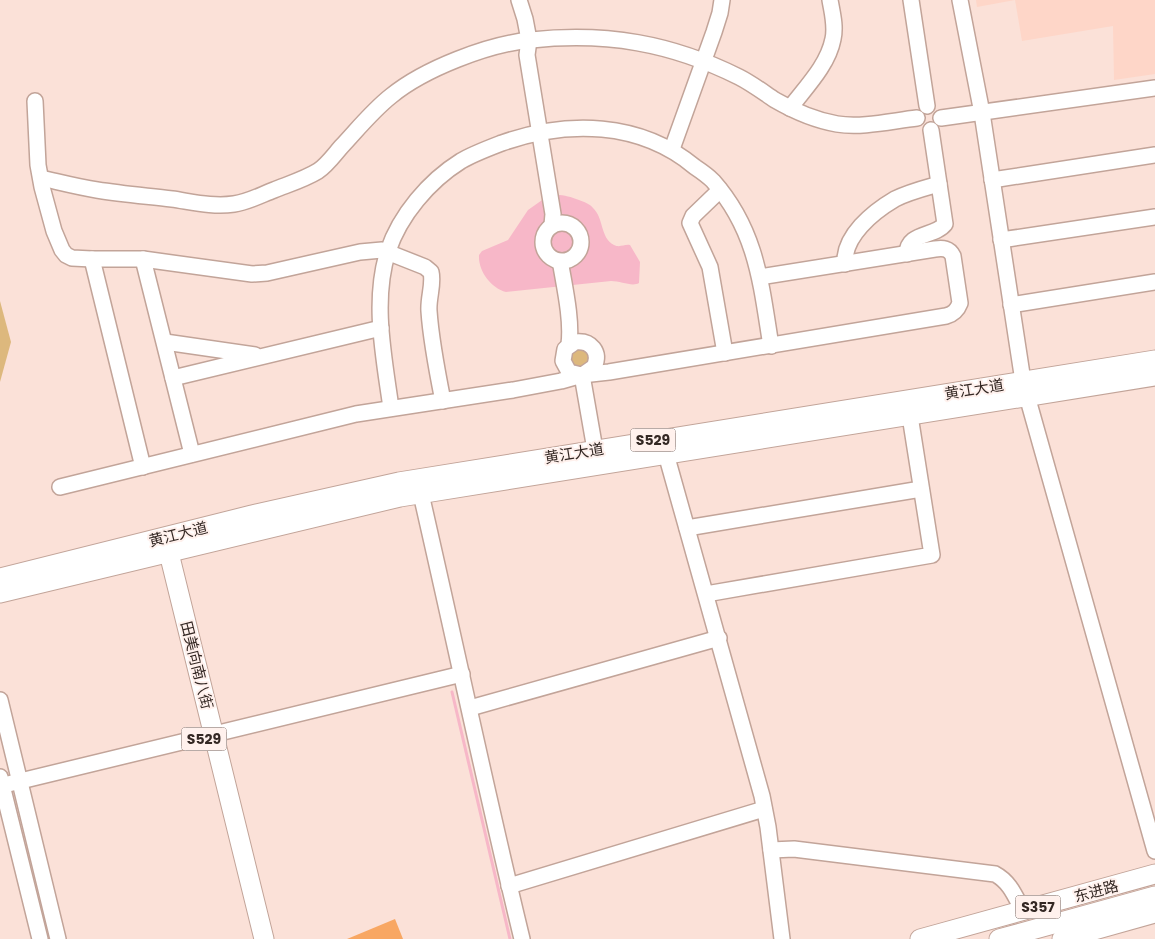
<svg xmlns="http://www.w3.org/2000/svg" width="1155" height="939" font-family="Poppins,'Noto Sans SC',sans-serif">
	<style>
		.built { fill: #fed6c8 }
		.green { fill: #ddb87d }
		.water { fill: #f7b7c8 }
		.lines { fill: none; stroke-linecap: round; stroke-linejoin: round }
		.stream { stroke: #f7b7c8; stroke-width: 3 }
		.building { fill: #f8a763 }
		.minor-casing { stroke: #c2a499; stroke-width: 18 }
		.major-casing { stroke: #c2a499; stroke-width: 21 }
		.minor { stroke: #fff; stroke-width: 15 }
		.major { stroke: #fff; stroke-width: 19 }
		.labels { text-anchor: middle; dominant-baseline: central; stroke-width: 4; stroke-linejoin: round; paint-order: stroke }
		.shield { fill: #fff1ed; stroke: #716460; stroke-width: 1 }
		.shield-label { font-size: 14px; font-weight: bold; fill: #342824 }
		.street-label { font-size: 15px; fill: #342824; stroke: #fff1ed }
	</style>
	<rect width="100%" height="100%" fill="#fbe1d8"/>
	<!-- built -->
	<polygon class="built" points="976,0 1155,0 1155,74 1114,80 1113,26 1022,41 1015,0 977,7"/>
	<!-- green -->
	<g class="green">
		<polygon points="0,301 11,342 0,382"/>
		<polygon points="575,346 591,353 585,369 571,367 567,361"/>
	</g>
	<!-- water -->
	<path class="water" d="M556,195C565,195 571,197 579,200C584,202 590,204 593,208C604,218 600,238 614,245C620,248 624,244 630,245L640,262L639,283C632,287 621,281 611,281L506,292C491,288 478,271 479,255L482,251L508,240L528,210L545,198Z"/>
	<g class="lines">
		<!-- stream -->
		<polyline class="stream" points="452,692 510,939"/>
	</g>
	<!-- building -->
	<polygon class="building" points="395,919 403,939 347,939"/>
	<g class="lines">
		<!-- minor casing -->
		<g class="minor-casing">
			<g id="minor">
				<polyline points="519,0 525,19 529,40 527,55 553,214 552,225"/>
				<polyline points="911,0 927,106"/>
				<polyline points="960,0 982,113 1023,381"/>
				<path d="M35,101L38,165L42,187L54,231L62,250L66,255L72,258L92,259H143L252,274L267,273L360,252L382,250L425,267L431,272C434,284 428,298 429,311C431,341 437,371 443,401"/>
				<path d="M790,108C806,87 828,65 833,39C836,26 832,12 830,0"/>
				<polyline points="941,118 1155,88"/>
				<polyline points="672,149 714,32 720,13 722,0"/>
				<path d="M41,178C59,182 78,187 97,190C122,194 147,196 172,199C193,202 213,207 234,204C248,202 261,195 274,190C289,184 305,179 318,171C327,165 334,155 341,147C357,130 372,111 391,96C424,69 488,44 531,40C606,32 671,43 739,77C751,83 763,92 775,100C794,111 814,120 837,124C862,128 891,121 917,118"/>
				<polyline points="992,180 1155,155"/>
				<polyline points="720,190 693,216 690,223 710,267 725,353"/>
				<circle cx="562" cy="242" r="19"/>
				<polyline points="1001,240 1155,217"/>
				<path d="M907,254C907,232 935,237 945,224L931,130"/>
				<polyline points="92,259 143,467"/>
				<polyline points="143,259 192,454"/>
				<path d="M559,261L561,266C565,289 572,321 569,344"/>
				<path d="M845,264C843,236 873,212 895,199C909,192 925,188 939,184"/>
				<polyline points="1011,305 1155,282"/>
				<polyline points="165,342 255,355"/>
				<path d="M581,375L569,372L563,361L565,349L575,342C591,340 601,352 594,367L584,374"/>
				<polyline points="582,375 597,461"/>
				<polyline points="173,378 381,328"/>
				<polyline points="1027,396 1155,851"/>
				<path d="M391,408C384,357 372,301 388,251C400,215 429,181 461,161C473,154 489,148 502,143C567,120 640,121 695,167C701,171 708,176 713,181C757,231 761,284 771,346"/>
				<polyline points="666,454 762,796 768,827 782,939"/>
				<path d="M60,487L356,414L513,390L561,381L582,375L609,372L946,316C953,314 957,311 960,303L953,256C949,248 943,248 935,249L760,277"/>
				<path d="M421,494C455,642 486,791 522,939"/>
				<polyline points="687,528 921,489"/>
				<polyline points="706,594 932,555 910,416"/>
				<polyline points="0,700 58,939"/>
				<polyline points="470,708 719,638"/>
				<polyline points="0,777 40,939"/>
				<polyline points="0,786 462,674"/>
				<path d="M771,850L794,849L995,874C1010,882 1015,896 1023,911"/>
				<polyline points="509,886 764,809"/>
			</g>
		</g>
		<!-- major casing -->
		<g class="major-casing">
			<g id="major">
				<polyline points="166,541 264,939"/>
				<polyline points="0,578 252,515 399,482 1155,360"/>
				<polyline points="0,593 400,497 1155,376"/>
				<polyline points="920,939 1155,874"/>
				<polyline points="999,939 1155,896"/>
				<polyline points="1062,939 1155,913"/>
			</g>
		</g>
		<!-- minor -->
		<use href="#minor" class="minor"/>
		<!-- major -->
		<use href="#major" class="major"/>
	</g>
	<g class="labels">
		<!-- shield labels -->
		<g class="shield">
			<rect x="630.5" y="428.5" width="45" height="23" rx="4"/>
			<rect x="181.5" y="727.5" width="45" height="23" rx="4"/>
			<rect x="1015.5" y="895.5" width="45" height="23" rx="4"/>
		</g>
		<g class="shield-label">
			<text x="653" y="440">S529</text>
			<text x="204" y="739">S529</text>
			<text x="1038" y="907">S357</text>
		</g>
		<!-- street labels -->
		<g class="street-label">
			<text transform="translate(974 389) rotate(-9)">黄江大道</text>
			<text transform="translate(574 453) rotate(-9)">黄江大道</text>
			<text transform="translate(178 534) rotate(-14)">黄江大道</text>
			<text transform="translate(197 665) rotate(76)">田美向南八街</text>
			<text transform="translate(1096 891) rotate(-15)">东进路</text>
		</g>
	</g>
</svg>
